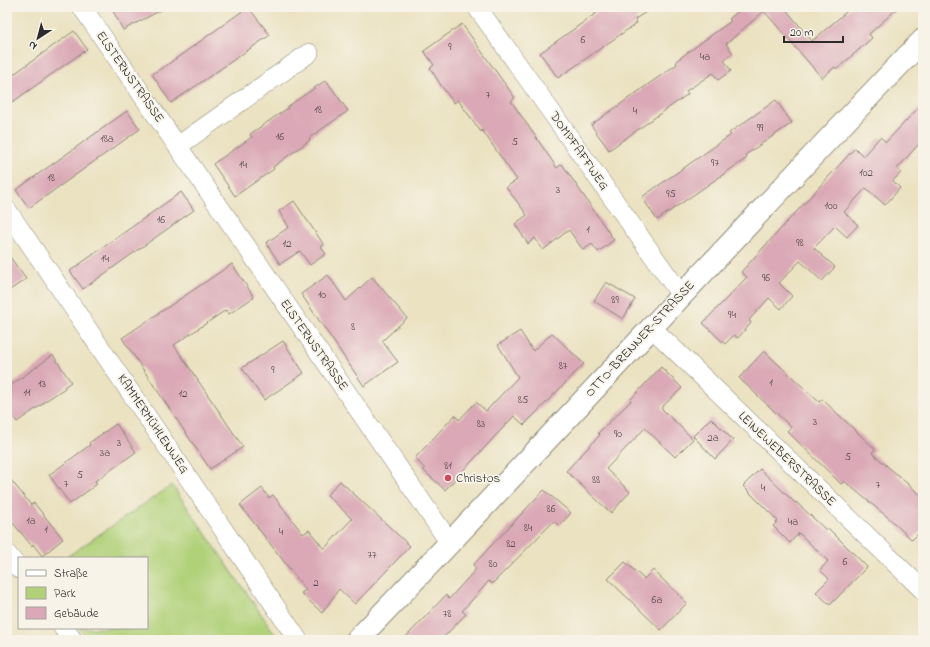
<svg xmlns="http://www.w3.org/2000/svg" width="930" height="647" font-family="'Indie Flower',sans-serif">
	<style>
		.green { fill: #b1d179; stroke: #6e7e52 }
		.building { fill: #daa8b6 }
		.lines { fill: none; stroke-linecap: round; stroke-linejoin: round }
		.street-casing { stroke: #8b8676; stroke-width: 20 }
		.secondary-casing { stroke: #8b8676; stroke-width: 24 }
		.street { stroke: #fff; stroke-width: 19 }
		.secondary { stroke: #fff; stroke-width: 22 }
		.poi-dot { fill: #d1495b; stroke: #f7f3e8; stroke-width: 1.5 }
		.labels { text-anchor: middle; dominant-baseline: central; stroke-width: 3.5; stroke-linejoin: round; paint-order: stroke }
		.number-label { font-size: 11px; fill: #574a4e }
		.street-label { font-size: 13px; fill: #2b2b2b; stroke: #f7f3e8 }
		.poi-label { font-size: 13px; fill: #2b2b2b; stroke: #f7f3e8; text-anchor: start }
	</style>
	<rect width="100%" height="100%" fill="#f7f3e8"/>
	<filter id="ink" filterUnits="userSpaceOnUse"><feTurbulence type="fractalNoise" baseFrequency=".025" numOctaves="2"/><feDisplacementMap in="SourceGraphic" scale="8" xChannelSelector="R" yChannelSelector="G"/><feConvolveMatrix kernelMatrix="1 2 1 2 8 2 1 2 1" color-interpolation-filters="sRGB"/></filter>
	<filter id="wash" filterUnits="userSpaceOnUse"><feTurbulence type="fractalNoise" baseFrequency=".012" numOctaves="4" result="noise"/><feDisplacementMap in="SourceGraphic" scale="16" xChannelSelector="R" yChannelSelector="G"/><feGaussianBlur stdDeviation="0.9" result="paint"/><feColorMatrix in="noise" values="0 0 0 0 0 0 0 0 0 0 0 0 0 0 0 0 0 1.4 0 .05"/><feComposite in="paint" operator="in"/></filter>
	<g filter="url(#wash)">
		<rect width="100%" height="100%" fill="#ebe2c1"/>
		<!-- green -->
		<polygon class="green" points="172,485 279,640 88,640 79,628 147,628 147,558 65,558"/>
		<g id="blocks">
			<!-- building -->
			<g class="building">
				<polygon points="111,7 167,7 123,30"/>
				<polygon points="248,7 270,35 171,103 152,74 167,65"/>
				<polygon points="605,7 654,7 635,19 637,23 558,78 540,53"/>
				<polygon points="743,7 784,7 812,41 852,7 899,7 869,34 872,38 837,69 835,67 822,78 764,11 726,44 733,53 724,60 731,71 718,80 713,73 686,91 688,94 609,150 591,125 677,64 676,61 731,21 729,19"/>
				<polygon points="462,24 515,98 511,101 557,168 562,164 614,240 598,252 592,244 583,250 569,230 543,250 535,238 528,244 515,224 527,215 506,187 517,180 482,130 481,132 458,100 454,103 442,87 430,68 434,65 424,51"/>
				<polygon points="74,31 87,49 7,106 7,79"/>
				<polygon points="326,80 348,111 309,138 310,140 273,167 274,169 235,196 213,164 252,137 250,134 288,108 287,107"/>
				<polygon points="776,100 792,123 745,155 747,158 657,220 642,197 731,135 729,133"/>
				<polygon points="923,103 923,139 897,169 901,172 893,181 900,188 885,205 866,188 844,212 858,225 847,237 835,226 814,248 835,267 822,281 800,261 779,283 792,296 781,309 769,298 749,320 751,323 738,338 734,335 725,344 703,323 747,277 741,272 855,148 863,156 880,137 886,142"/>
				<polygon points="127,111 140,129 29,208 16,190"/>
				<polygon points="181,192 194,210 83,289 70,271"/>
				<polygon points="294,201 324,245 321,247 326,254 310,265 300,251 280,264 266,243 289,227 279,211"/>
				<polygon points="7,253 26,279 7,292"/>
				<polygon points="232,264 254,297 229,314 226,310 174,345 243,447 210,469 122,338"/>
				<polygon points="328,275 346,301 372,277 407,318 382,341 398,362 364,386 301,294"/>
				<polygon points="606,282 635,299 623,319 594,301"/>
				<polygon points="520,331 533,351 552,333 584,364 524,425 514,416 445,490 423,470 425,469 415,458 455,415 459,420 476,402 486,411 518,377 498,345"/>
				<polygon points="283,341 304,373 264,400 242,368"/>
				<polygon points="764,351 819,402 822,399 875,449 872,453 923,497 923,529 912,540 891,520 844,481 841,484 787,431 791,427 739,378"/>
				<polygon points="53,355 71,382 64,387 65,388 44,402 44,403 17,422 7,409 7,388"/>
				<polygon points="661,367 682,388 661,408 693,439 675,457 645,428 606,469 630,492 611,513 566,471 600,435 598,433 631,401 630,400"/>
				<polygon points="711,418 733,440 715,459 693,436"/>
				<polygon points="116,424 136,452 95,481 97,484 70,504 49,475 90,445 89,443"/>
				<polygon points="760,469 795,503 796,502 826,530 828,528 867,567 830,605 816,592 829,579 820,570 828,561 799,533 790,543 773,526 778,521 743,486"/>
				<polygon points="7,475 31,505 34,503 63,539 42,556 33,544 32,546 7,516"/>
				<polygon points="340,481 410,546 355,604 339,589 322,613 301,593 306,590 240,505 262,488 269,498 273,495 303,534 309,530 324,549 352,519 327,495"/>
				<polygon points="544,490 571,513 559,526 554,521 492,584 489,581 462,611 466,614 441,640 403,640 446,595 449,599 476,569 473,565"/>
				<polygon points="625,562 644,579 653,570 687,603 661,630 608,579"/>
			</g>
		</g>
	</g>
	<g filter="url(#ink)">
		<use href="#blocks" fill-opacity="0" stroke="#8b8676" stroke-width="1"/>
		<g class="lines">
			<!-- street casing -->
			<g class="street-casing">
				<g id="street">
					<polyline points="82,7 450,543"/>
					<polyline points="477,7 681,295"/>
					<polyline points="178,146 309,53"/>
					<polyline points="7,210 298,640"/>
					<polyline points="651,327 923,590"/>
					<polyline points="7,554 19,569"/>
					<polyline points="63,628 73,640"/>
				</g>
			</g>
			<!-- secondary casing -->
			<g class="secondary-casing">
				<path id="secondary" d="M357,640C548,442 732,238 923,40"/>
			</g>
			<!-- street -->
			<use href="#street" class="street"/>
			<!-- secondary -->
			<use href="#secondary" class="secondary"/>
		</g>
	</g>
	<!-- markers -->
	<circle class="poi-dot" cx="448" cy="478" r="4"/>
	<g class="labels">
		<!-- number labels -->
		<g class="number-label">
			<text x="583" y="40">6</text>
			<text x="450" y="47">9</text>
			<text x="705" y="57">4a</text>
			<text x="488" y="95">7</text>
			<text x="318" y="110">18</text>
			<text x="635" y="111">4</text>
			<text x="760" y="128">99</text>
			<text x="280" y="137">16</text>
			<text x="107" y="139">18a</text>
			<text x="515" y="142">5</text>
			<text x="715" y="163">97</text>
			<text x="243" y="165">14</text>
			<text x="866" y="173">102</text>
			<text x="51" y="178">18</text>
			<text x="558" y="190">3</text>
			<text x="671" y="194">95</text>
			<text x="831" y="206">100</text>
			<text x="161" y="220">16</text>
			<text x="588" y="230">1</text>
			<text x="800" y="243">98</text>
			<text x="287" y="244">12</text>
			<text x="105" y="259">14</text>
			<text x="766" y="278">96</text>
			<text x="322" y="295">10</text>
			<text x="615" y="300">89</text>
			<text x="732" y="315">94</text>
			<text x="353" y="327">8</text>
			<text x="563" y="366">87</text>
			<text x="273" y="370">9</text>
			<text x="771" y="383">1</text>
			<text x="42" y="384">13</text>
			<text x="27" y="393">11</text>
			<text x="183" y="394">12</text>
			<text x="523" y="400">85</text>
			<text x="815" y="422">3</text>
			<text x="481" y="424">83</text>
			<text x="618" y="434">90</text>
			<text x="713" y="438">2a</text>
			<text x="119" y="443">3</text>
			<text x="105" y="453">3a</text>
			<text x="848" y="457">5</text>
			<text x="448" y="466">81</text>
			<text x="80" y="475">5</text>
			<text x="596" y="480">88</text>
			<text x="66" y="484">7</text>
			<text x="878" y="485">7</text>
			<text x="763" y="488">4</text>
			<text x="551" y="509">86</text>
			<text x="31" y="521">1a</text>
			<text x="793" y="522">4a</text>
			<text x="528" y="528">84</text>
			<text x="46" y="530">1</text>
			<text x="281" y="532">4</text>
			<text x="511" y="544">82</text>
			<text x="372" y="555">77</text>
			<text x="845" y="562">6</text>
			<text x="493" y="564">80</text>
			<text x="316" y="583">2</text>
			<text x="657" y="600">6a</text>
			<text x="447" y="614">78</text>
		</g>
		<!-- street labels -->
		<g class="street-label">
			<text transform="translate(130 77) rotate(55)">ELSTERNSTRASSE</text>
			<text transform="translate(579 151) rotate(55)">DOMPFAFFWEG</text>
			<text transform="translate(640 339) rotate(-47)">OTTO-BRENNER-STRASSE</text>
			<text transform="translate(314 345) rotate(55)">ELSTERNSTRASSE</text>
			<text transform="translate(153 424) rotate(56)">KAMMERMÜHLENWEG</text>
			<text transform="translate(787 459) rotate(44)">LEINEWEBERSTRASSE</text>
		</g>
		<!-- poi labels -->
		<g class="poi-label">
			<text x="456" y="478">Christos</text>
		</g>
	</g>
	<!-- margin -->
	<rect width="930" height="647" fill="none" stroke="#f7f3e8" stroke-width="24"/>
	<!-- legend -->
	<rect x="18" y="557" width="130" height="72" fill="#f7f3e8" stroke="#a5a39c"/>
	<rect x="26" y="570" width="20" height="6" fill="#ffffff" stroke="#a5a39c"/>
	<text x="54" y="577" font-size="12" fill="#2b2b2b">Straße</text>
	<rect x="26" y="587" width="20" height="12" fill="#b1d179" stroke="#a5a39c"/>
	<text x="54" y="597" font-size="12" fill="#2b2b2b">Park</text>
	<rect x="26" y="607" width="20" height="12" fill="#daa8b6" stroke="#a5a39c"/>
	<text x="54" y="617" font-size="12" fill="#2b2b2b">Gebäude</text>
	<!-- north arrow -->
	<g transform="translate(38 38) rotate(216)" stroke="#f7f3e8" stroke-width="3" paint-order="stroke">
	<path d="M0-3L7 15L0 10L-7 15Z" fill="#2b2b2b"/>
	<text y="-6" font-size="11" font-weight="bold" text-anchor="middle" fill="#2b2b2b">N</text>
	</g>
	<!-- scale -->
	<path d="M784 36v6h59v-6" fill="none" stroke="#2b2b2b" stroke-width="2"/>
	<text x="790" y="36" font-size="12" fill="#2b2b2b" stroke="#f7f3e8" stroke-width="3" paint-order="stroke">20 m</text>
</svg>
